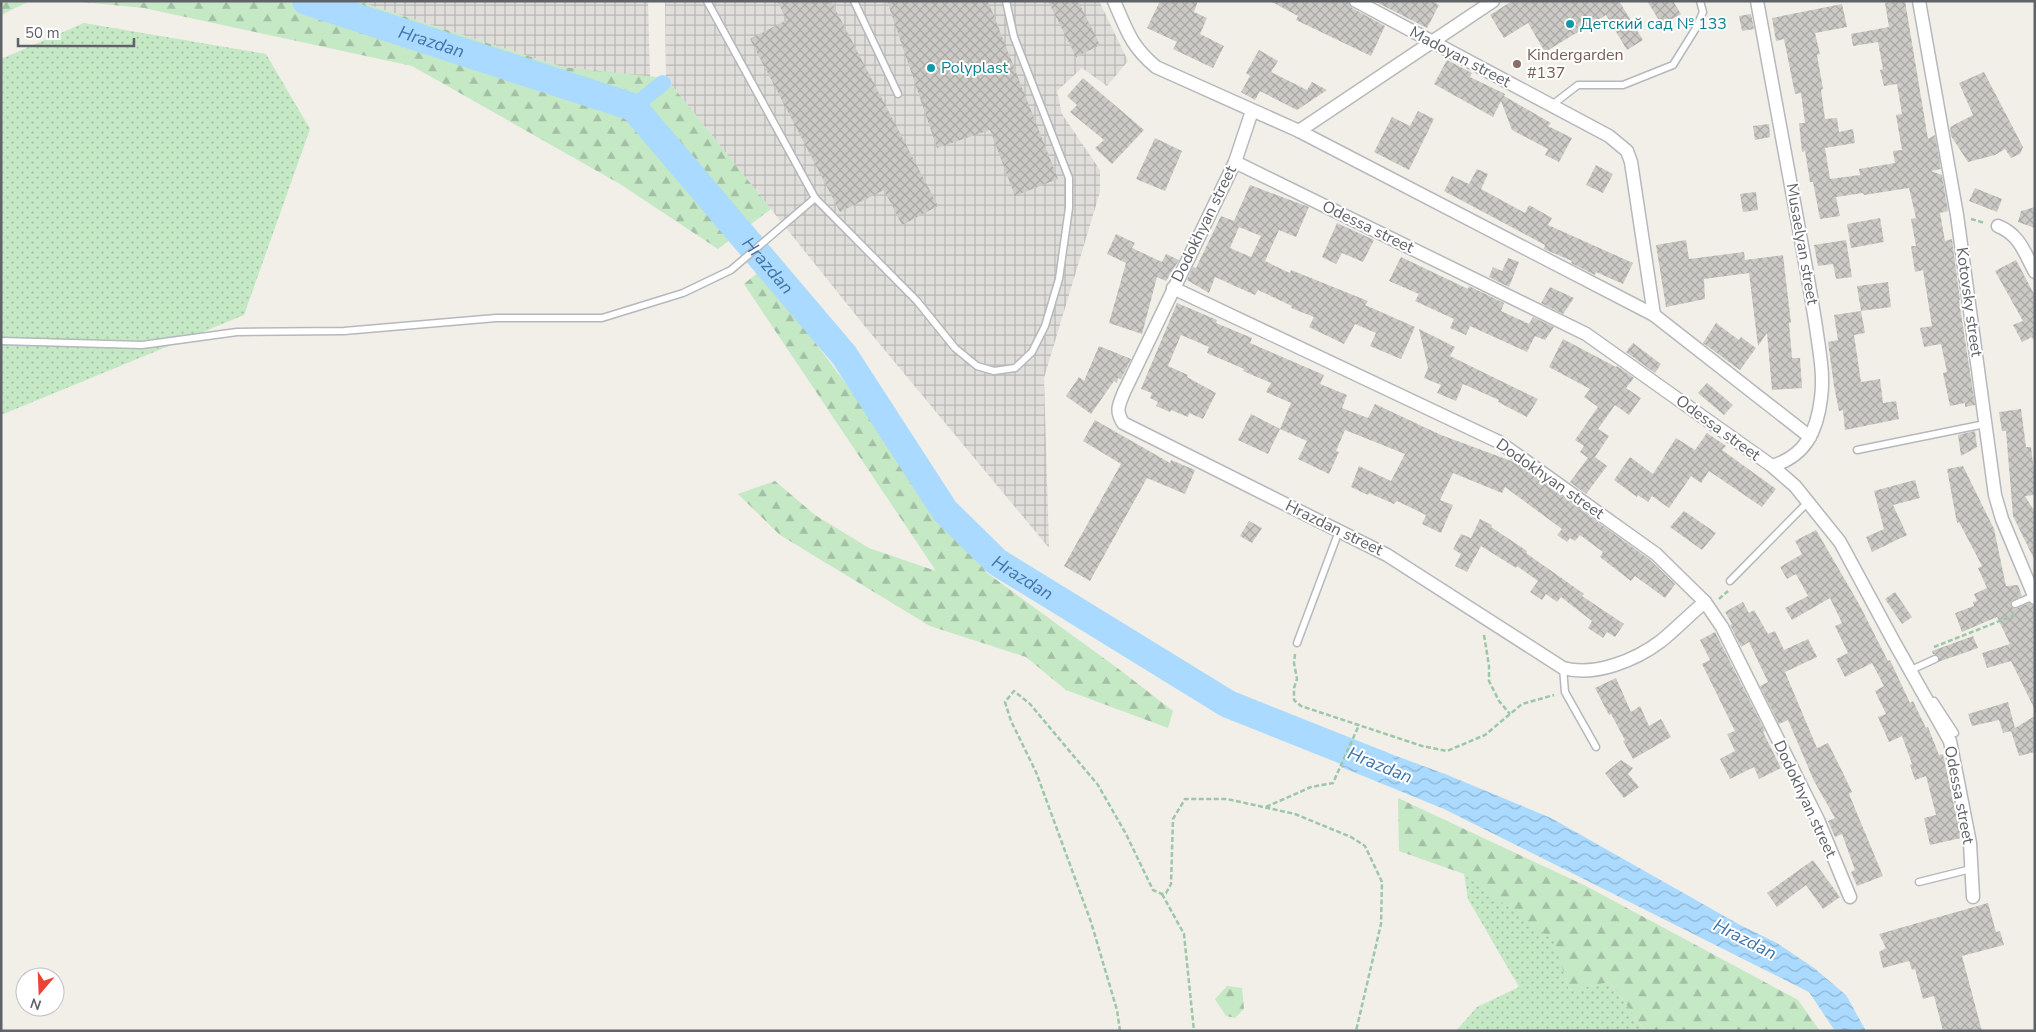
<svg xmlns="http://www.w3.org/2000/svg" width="2036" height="1032" font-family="'Nunito Sans',sans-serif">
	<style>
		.industrial { fill: url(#industrial-grid) }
		.grass { fill: url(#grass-dots) }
		.forest { fill: url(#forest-firs) }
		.water { fill: url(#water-waves) }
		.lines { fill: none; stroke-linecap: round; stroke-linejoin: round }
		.canal { stroke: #aadaff; stroke-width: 16 }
		.river { stroke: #aadaff; stroke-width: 28 }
		.building { fill: url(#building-cross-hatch); fill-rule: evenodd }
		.service-casing { stroke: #b5b8bc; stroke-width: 9 }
		.minor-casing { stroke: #b5b8bc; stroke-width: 15 }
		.path { stroke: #9cc7a9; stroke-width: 2.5; stroke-dasharray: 5 2.5; stroke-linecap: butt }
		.service { stroke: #fff; stroke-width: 6 }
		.minor { stroke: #fff; stroke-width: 12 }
		.culture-dot { fill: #0f9aa8; stroke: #fff; stroke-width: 2 }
		.education-dot { fill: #8d6e63; stroke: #fff; stroke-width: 2 }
		.labels { text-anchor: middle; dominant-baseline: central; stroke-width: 4; stroke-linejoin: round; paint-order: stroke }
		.culture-label { font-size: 16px; fill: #0d838f; stroke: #fff; text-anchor: start }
		.education-label { font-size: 16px; fill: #785e54; stroke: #fff; text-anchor: start }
		.street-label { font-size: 16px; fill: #5f6368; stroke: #fff }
		.water-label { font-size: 18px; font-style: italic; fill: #4174aa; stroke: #fff }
	</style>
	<defs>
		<pattern id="industrial-grid" width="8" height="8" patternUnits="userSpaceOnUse" patternTransform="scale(1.25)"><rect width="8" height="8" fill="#e0deda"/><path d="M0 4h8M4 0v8" fill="none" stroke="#b9b8b5"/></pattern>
		<pattern id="grass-dots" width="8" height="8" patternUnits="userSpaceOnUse" patternTransform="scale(1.25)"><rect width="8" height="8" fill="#c5e8c5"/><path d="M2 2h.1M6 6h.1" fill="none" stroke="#a3c0a4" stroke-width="1.8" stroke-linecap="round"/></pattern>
		<pattern id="forest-firs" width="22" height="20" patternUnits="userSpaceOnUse" patternTransform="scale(1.25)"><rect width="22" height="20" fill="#c5e8c5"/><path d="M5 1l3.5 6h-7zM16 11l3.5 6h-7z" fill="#a3c0a4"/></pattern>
		<pattern id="water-waves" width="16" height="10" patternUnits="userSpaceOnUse" patternTransform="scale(1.25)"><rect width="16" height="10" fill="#aadaff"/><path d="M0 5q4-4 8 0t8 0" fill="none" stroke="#8eb4d2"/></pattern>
		<pattern id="building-cross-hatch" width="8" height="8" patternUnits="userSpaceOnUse" patternTransform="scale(1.25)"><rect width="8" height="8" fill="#cccac5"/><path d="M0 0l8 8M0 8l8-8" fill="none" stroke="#a9a8a4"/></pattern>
	</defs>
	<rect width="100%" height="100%" fill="#f1efe8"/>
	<!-- industrial -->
	<g class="industrial">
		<polygon points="357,1 648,1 650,78 562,67"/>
		<polygon points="665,1 1099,1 1128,61 1107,86 1082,68 1057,91 1062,114 1100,170 1100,192 1044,378 1049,548 863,324 666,78"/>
	</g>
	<!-- grass -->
	<g class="grass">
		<polygon points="84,23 266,54 310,129 244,315 1,415 1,59"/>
		<polygon points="1464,874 1555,941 1569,990 1610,982 1645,1031 1456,1031 1477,1007 1519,987 1468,899"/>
	</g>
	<!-- forest -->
	<g class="forest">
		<polygon points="1,1 30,1 1,15"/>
		<polygon points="71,1 357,1 562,67 666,78 771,209 718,249 620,184 412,66 144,8"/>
		<polygon points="761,270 987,573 1120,670 1173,711 1168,728 1066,690 1026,657 930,626 780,535 738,494 775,481 815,515 869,548 936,571 744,284"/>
		<polygon points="1398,798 1586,886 1798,1000 1820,1031 1645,1031 1610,982 1569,990 1554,941 1464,874 1399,851"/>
		<polygon points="1227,986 1242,988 1244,1009 1235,1018 1226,1016 1215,999"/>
	</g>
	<!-- water -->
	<polygon class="water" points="1353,740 1445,774 1551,818 1740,925 1777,943 1814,968 1846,995 1866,1031 1835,1031 1809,992 1444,809 1341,767"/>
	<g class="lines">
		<!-- canal -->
		<polyline class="canal" points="633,107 663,83"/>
		<!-- river -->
		<path class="river" id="s1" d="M306,1L633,107L844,355L945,511L997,562L1228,704L1381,765"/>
	</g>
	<!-- building -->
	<g class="building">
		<polygon points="777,1 831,1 938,206 902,225 884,190 840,212 750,39 787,20"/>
		<polygon points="887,1 988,1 1058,179 1015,196 990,130 937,148"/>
		<polygon points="1048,1 1078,1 1100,45 1076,57"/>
		<polygon points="1160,1 1198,1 1194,12 1207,18 1200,34 1224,46 1213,68 1173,49 1177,42 1147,28"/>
		<polygon points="1270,1 1348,1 1352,8 1385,26 1371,56 1296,20 1298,16"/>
		<polygon points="1374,1 1432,1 1439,5 1427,28"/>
		<polygon points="1512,1 1619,1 1643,40 1627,50 1606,15 1545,52 1528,23 1504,38 1490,15"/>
		<polygon points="1647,1 1673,1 1681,14 1662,25"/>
		<polygon points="1893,1 1905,1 1928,139 1935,135 1941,169 1931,171 1942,175 1948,211 1940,213 1945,241 1952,239 1960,300 1959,300 1975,405 1965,407 1965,403 1950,406 1943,373 1947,372 1941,344 1924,347 1920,328 1932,326 1923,270 1915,272 1911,246 1916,246 1911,219 1916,218 1909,188 1864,195 1863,193 1836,197 1840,216 1820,219 1813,182 1810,182 1805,151 1802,152 1799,123 1805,123 1801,93 1795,94 1784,39 1776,41 1772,18 1842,4 1847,27 1815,33 1820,54 1817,55 1823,89 1821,90 1825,119 1837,118 1839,132 1853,129 1855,143 1825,148 1830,179 1860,175 1859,169 1895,163 1893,151 1902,150 1896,115 1902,114 1897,84 1884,86 1880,70 1883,69 1878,42 1853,46 1851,34 1889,27 1885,3"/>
		<polygon points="1751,14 1754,29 1742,31 1739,16"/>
		<polygon points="1259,50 1278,61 1271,72 1307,90 1312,82 1327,90 1297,110 1260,91 1255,100 1241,92 1250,76 1246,73"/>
		<polygon points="1447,60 1472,73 1470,77 1505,94 1504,96 1551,123 1548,126 1572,138 1559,162 1545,155 1548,149 1512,130 1501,101 1493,117 1434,84"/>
		<polygon points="1984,72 2023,147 2020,154 2011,158 2005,149 1995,155 1968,162 1951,136 1950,127 1973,115 1959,83"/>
		<polygon points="1083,78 1144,130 1112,164 1095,148 1104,140 1070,112 1077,105 1067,96"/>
		<polygon points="1418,111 1434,119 1409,170 1374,152 1392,117 1410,126"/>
		<polygon points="1769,124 1770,137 1755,140 1753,126"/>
		<polygon points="1155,138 1182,151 1165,191 1136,179"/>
		<polygon points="1596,165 1613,174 1603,193 1586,185"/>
		<polygon points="1477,169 1488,174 1481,189 1525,213 1529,205 1552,218 1548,225 1633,263 1623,284 1596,272 1595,275 1571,263 1572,261 1544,249 1545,245 1444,191 1452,176 1469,184"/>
		<path d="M1250,185L1309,207L1296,237L1279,230L1265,261L1290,273L1291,270L1368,301L1365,305L1415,327L1401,359L1370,346L1376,333L1355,324L1344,344L1309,327L1314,317L1291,308L1292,306L1258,290L1255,295L1215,277L1209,293L1187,280L1193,267L1196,268L1221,216L1234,221ZM1239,227L1261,236L1251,257L1230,248Z"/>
		<polygon points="1975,188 2002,199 1997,212 1969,201"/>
		<polygon points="1756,192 1758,210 1743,212 1740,194"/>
		<polygon points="2035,207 2035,228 2018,222 2021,211"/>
		<polygon points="1880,218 1884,242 1851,248 1847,224"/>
		<polygon points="1337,223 1374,240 1363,262 1342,253 1336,264 1322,257"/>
		<polygon points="1116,234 1135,243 1132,248 1162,262 1166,254 1179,260 1166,281 1157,277 1142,334 1109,323 1126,263 1107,254"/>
		<polygon points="1686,240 1689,259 1744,252 1745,260 1783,255 1791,323 1789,323 1792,358 1800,358 1802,388 1772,390 1767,333 1758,346 1749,273 1704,279 1705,299 1666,307 1656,245"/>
		<polygon points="1846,240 1852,277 1836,279 1833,264 1818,266 1814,245"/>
		<polygon points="1401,257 1468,289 1469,286 1504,303 1501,311 1529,324 1533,317 1554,327 1545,340 1535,336 1527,352 1470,326 1466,335 1450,328 1454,319 1415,301 1419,294 1389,281"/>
		<polygon points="1508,258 1519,262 1509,287 1489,277 1493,267 1502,271"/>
		<polygon points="2016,260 2035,296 2035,343 2032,337 2022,342 2013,325 2023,321 1995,271"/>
		<polygon points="1888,282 1891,307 1861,311 1857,286"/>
		<polygon points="1550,287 1574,298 1563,314 1541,303"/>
		<polygon points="1177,303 1217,320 1216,323 1252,338 1250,343 1324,375 1320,384 1347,395 1342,408 1368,418 1375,404 1441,435 1514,462 1649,559 1675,584 1665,598 1635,576 1631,581 1600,557 1603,552 1580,535 1575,541 1570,538 1567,542 1557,535 1562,529 1505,487 1502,493 1453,473 1440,500 1453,505 1441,533 1422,524 1426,515 1397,501 1394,504 1369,493 1368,495 1351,487 1359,466 1391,481 1405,454 1345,430 1336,451 1339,452 1329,474 1298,459 1307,441 1280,429 1291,403 1266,392 1271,383 1243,371 1244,369 1207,353 1209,347 1181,335 1168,366 1188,375 1187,377 1216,393 1203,419 1189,413 1188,417 1171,410 1170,412 1156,406 1158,402 1150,398 1152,393 1141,389"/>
		<polygon points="1861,311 1865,333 1854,335 1861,382 1880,379 1883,403 1896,401 1899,419 1845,430 1843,410 1839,411 1834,386 1828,342 1838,340 1834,315"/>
		<polygon points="1716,323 1739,340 1741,337 1756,348 1740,370 1703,343"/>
		<polygon points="1419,329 1455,347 1450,356 1538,399 1527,417 1498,402 1499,400 1463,384 1456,401 1437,393 1441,385 1424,378 1428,368"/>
		<polygon points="1563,339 1616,367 1617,366 1634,378 1626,388 1641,398 1629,415 1615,405 1598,429 1609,436 1595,457 1607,466 1586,494 1570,482 1588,458 1580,452 1584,446 1575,440 1598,407 1584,397 1590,389 1549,367"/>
		<polygon points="1633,343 1661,364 1655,373 1626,352"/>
		<polygon points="1099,346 1131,359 1121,379 1118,378 1117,383 1114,381 1091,414 1066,396 1079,377 1084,381"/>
		<polygon points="1707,383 1733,405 1724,415 1698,393"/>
		<polygon points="2021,409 2026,447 2031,447 2035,480 2035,495 2025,496 2035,512 2035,561 2013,516 2006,431 2002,431 1999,412"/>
		<polygon points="1251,414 1280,429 1268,454 1238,440"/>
		<polygon points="1095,420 1170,463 1171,460 1195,470 1185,494 1147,478 1090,581 1064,566 1121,464 1083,441"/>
		<polygon points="1975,431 1977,447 1961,456 1958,435"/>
		<polygon points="1707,433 1726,446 1722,450 1776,489 1762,507 1709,471 1701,483 1691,476 1669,508 1652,496 1648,502 1638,495 1637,497 1614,480 1630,457 1653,474 1676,438 1695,450"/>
		<polygon points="1963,466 1994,529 2006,586 2018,585 2022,596 2011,601 2011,606 2015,609 2029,603 2035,606 2035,710 2011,661 1987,668 1982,653 2010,644 1997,617 1962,632 1955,613 1974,606 1973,602 1977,601 1974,594 1987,588 1978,568 1982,566 1959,522 1957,523 1947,469"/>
		<polygon points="1915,480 1920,498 1893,505 1907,535 1872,552 1866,537 1884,529 1874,491"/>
		<polygon points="1684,511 1716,533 1702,550 1670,527"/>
		<polygon points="1480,519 1492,525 1491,527 1527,551 1526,553 1584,594 1582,596 1624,624 1615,637 1607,632 1603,638 1588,628 1592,621 1561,597 1557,602 1546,594 1542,600 1530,592 1538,581 1517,566 1516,568 1481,546 1467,572 1455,566 1461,554 1453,549 1461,534 1471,538"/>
		<polygon points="1249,521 1262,528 1252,543 1240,536"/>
		<polygon points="1816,530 1859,604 1888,661 1890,660 1910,703 1913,701 1926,728 1928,727 1939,755 1943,754 1961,838 1930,845 1924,818 1936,815 1926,776 1915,780 1910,765 1912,764 1902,736 1889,742 1878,717 1886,714 1875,691 1884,686 1872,663 1845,677 1836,659 1848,653 1835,626 1842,623 1830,598 1792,620 1785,608 1808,596 1796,574 1787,579 1780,567 1802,554 1795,541"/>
		<polygon points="1895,592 1912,617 1902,624 1885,599"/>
		<polygon points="1743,602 1749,613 1754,610 1768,634 1775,631 1784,650 1808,639 1817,657 1785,672 1817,748 1828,743 1842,771 1852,792 1849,794 1883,876 1857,886 1851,872 1855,870 1842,834 1835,837 1828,821 1835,818 1814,781 1788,720 1779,724 1760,686 1768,682 1749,642 1741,647 1730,625 1732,624 1725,612"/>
		<polygon points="1715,632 1765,731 1763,732 1781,768 1759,779 1754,767 1730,779 1720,759 1735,751 1727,734 1735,731 1702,664 1710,660 1700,640"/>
		<polygon points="1973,636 1978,648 1938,662 1939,656 1933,654 1932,651"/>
		<polygon points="1616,678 1631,712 1640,706 1649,726 1661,719 1671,737 1633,759 1623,741 1625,740 1611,714 1609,715 1595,688"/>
		<polygon points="2008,702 2015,728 2035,716 2035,752 2019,756 2011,731 2003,733 1999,720 1972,726 1968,714"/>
		<polygon points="1621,760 1633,768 1628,774 1639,787 1624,798 1605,773"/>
		<polygon points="1813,860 1840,897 1823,909 1806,885 1777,907 1767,893"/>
		<polygon points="1988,903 1996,932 2000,931 2004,945 1962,956 1982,1031 1943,1031 1934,996 1923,999 1915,969 1912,970 1909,961 1883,968 1879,952 1886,948 1879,934"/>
	</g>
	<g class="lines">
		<!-- service casing -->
		<g class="service-casing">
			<g id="service">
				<polyline points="707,1 815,198 917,301 955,348 977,366 994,371 1015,368 1032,352 1045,326 1059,279 1069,208 1069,178 1014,37 1006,1"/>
				<polyline points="854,1 898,94"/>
				<polyline points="1552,105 1578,85 1623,85 1673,65 1696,28 1703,12 1700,1"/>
				<polyline points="1,341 142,345 237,332 344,331 496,318 602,318 683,293 731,270 815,198"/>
				<polyline points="1857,450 1985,424"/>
				<polyline points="1730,581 1808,502"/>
				<polyline points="2015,604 2034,596"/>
				<polyline points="1297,643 1339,531"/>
				<polyline points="1563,668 1565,692 1596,747"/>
				<polyline points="1911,670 1935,659"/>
				<polyline points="1934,701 1955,733"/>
				<polyline points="1919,882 1971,869"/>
			</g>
		</g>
		<!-- minor casing -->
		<g class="minor-casing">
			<g id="minor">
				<path d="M1114,1C1127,31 1131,46 1156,67L1299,131L1654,315L1810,437"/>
				<polyline points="1356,1 1609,136 1627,151 1631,162 1654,315"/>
				<path d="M1757,1C1773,85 1788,168 1803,251C1808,279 1813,306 1817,334C1820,355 1824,376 1821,398C1817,432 1805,456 1772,466"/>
				<polyline points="1919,1 1957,215 1995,495 2002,519 2035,598"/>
				<path d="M1252,111L1235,162L1124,392C1119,405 1115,410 1123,423L1387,555L1563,668C1595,677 1636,660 1661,641C1676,629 1690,614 1705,602"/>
				<polyline points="1299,131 1493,1"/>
				<polyline points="1235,162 1586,334 1772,466 1795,486 1840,542 1894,642 1950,741 1970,843 1973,897"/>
				<path d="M1998,226C2020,235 2024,252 2035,272"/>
				<polyline points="1173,288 1499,442 1656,554 1705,602 1722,627 1818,820 1850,897"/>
			</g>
		</g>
		<!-- path -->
		<g class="path">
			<polyline points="1971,219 1985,223"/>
			<polyline points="1719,599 1728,591"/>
			<polyline points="1484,635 1489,666 1489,681 1499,701 1510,714"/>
			<polyline points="1934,647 2015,615"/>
			<polyline points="1295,654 1294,663 1297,679 1294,688 1294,700 1301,706 1422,746 1447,751 1485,735 1522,704 1554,695"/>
			<polyline points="1266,807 1311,787 1333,783 1359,725"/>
			<polyline points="1162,894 1184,934 1194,1031"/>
			<polyline points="1120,1031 1117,1010 1091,922 1036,772 1011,721 1005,702 1014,691 1030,704 1098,785 1126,834 1153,890 1162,894 1166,893 1171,884 1173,819 1185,799 1227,799 1295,814 1351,837 1365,846 1382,882 1381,924 1356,1031"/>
		</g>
		<!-- service -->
		<use href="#service" class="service"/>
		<!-- minor -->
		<use href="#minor" class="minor"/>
	</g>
	<!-- markers -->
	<g class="culture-dot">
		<circle cx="1570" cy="24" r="5"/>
		<circle cx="931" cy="68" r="5"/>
	</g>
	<circle class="education-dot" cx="1517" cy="64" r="5"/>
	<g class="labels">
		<!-- culture labels -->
		<g class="culture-label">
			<text x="1580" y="24">Детский сад № 133</text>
			<text x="941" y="68">Polyplast</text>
		</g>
		<!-- education labels -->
		<g class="education-label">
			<text x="1527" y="55">Kindergarden<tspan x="1527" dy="18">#137</tspan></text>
		</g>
		<!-- street labels -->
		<g class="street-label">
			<text transform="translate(1460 57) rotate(28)">Madoyan street</text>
			<text transform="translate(1204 224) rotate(-64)">Dodokhyan street</text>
			<text transform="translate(1368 227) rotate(26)">Odessa street</text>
			<text transform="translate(1802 244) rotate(80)">Musaelyan street</text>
			<text transform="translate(1969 302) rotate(82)">Kotovsky street</text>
			<text transform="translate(1718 428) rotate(36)">Odessa street</text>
			<text transform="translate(1550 479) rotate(35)">Dodokhyan street</text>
			<text transform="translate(1334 528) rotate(26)">Hrazdan street</text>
			<text transform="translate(1959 795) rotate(79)">Odessa street</text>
			<text transform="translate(1805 799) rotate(65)">Dodokhyan street</text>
		</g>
		<!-- water labels -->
		<g class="water-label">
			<text stroke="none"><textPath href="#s1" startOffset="132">Hrazdan</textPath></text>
			<text stroke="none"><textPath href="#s1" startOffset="552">Hrazdan</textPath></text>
			<text stroke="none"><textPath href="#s1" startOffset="958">Hrazdan</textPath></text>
			<text transform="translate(1380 765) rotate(22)">Hrazdan</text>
			<text transform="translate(1745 939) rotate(27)">Hrazdan</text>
		</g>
	</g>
	<!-- border -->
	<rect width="2036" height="1032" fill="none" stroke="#5f6368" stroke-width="5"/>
	<!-- north arrow -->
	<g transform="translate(40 992) rotate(199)"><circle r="24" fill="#ffffff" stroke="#bfc1c3"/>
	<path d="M0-4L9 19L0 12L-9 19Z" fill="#ea4335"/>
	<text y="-8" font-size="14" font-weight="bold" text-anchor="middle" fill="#5f6368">N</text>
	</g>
	<!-- scale -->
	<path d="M18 38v8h116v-8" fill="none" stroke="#5f6368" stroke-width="2.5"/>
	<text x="25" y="38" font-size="15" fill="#5f6368" stroke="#ffffff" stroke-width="4" paint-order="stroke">50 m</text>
</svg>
